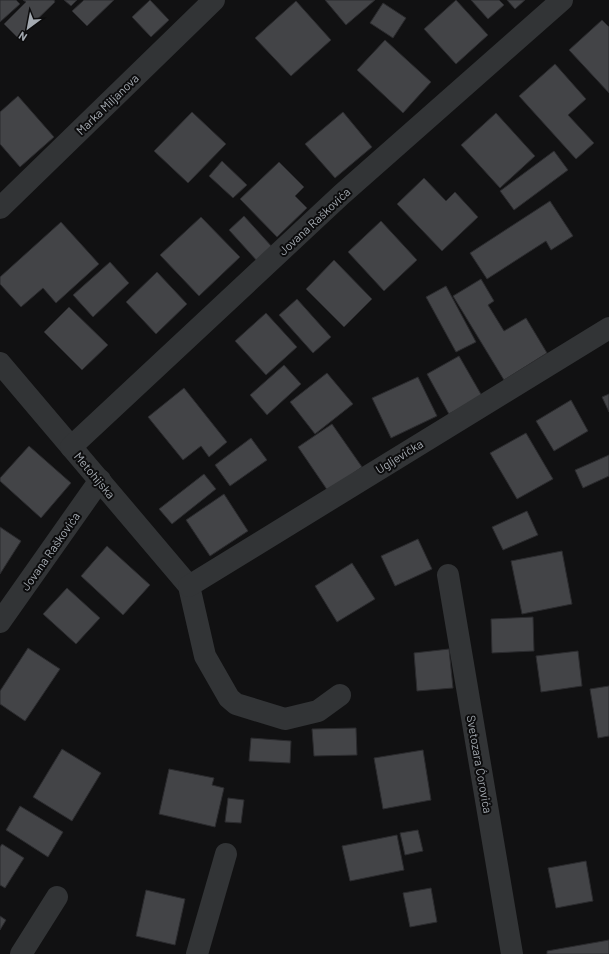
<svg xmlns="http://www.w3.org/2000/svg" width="609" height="954" font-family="Barlow,sans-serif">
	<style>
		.building { fill: #434447; stroke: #2b2b2e }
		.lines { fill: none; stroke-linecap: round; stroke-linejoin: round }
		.street { stroke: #323436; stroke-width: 22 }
		.labels { text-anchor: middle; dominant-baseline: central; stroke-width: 4; stroke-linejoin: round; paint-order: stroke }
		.street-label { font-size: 12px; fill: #a4aab1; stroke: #0c0c0d }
	</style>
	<rect width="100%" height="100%" fill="#111112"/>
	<!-- building -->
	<g class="building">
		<polygon points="0,0 16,0 20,4 0,22"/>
		<polygon points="23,0 54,0 55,2 18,38 4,24 26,2"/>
		<polygon points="64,0 77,0 71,6"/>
		<polygon points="84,0 114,0 87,26 72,11"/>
		<polygon points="150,0 169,20 151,37 132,17"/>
		<polygon points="325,0 375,0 346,25"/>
		<polygon points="456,0 488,35 456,64 424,29"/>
		<polygon points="471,0 499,0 504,5 488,19"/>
		<polygon points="507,0 525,0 515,9"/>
		<polygon points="296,1 331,40 291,76 255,38"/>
		<polygon points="383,3 406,18 393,38 370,23"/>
		<polygon points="602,20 609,27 609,93 569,50"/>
		<polygon points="385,40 431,82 403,113 357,70"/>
		<polygon points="555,64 586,99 568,115 594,143 576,159 519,96"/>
		<polygon points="18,96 54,137 20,167 0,144 0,112"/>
		<polygon points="192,112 226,144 188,183 154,151"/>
		<polygon points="343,112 372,147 335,178 305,144"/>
		<polygon points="496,113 535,156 500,188 461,145"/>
		<polygon points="554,151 568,170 514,210 500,191"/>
		<polygon points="222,161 247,185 233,198 209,176"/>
		<polygon points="279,162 304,187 295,196 307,208 277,237 240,199"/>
		<polygon points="424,178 446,201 455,192 478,217 442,251 397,204"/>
		<polygon points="550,201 573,236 551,250 546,241 487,279 470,253"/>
		<polygon points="244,216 273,248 258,262 229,230"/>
		<polygon points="201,217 240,257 199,296 160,255"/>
		<polygon points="381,221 417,260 384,291 348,252"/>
		<polygon points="61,222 99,264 56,303 43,288 21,307 0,284 0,277"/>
		<polygon points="334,260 372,299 344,327 306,289"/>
		<polygon points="110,262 129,283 93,317 73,295"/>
		<polygon points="157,272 187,304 156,334 126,302"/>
		<polygon points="481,279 494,301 488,305 504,331 526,318 547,353 504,380 453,296"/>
		<polygon points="446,286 476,342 456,352 426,297"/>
		<polygon points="297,299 331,337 313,353 279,315"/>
		<polygon points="69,307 108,345 82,370 44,332"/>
		<polygon points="266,313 297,347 266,375 235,341"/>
		<polygon points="459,356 482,396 449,414 427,374"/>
		<polygon points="284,365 301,384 267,415 250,395"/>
		<polygon points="327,373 353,404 315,434 290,402"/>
		<polygon points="418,377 437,416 391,438 372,398"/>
		<polygon points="184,388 227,442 209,457 201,446 183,460 148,417"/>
		<polygon points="609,394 609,412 602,397"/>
		<polygon points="571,400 588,431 554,451 536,421"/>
		<polygon points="332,424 362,467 328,491 298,447"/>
		<polygon points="526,433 553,479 517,499 490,453"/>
		<polygon points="251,438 267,460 230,486 215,465"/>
		<polygon points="29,446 71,483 41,518 0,481 0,478"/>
		<polygon points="609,455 609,476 583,488 575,470"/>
		<polygon points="204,474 216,489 172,524 159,509"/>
		<polygon points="224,494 248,531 210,556 186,520"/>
		<polygon points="527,511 538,535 503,550 492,527"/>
		<polygon points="0,527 21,541 0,574"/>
		<polygon points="418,539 432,569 395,586 381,556"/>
		<polygon points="107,546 150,585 123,615 81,576"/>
		<polygon points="562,551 572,604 522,614 511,561"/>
		<polygon points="352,563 375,599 337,622 315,586"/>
		<polygon points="67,588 100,618 76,644 43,614"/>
		<polygon points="533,617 534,651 492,653 491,619"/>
		<polygon points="28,648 60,669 25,721 0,704 0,691"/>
		<polygon points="449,649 453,688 417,691 414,653"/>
		<polygon points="578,651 582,686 541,692 536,656"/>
		<polygon points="609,686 609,736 598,738 590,689"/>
		<polygon points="356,728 357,755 314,756 312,729"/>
		<polygon points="251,738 291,741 290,763 249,761"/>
		<polygon points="62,749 101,773 72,821 33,797"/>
		<polygon points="423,750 431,800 383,809 374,758"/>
		<polygon points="169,769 214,778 212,785 224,788 215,827 159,814"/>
		<polygon points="228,798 244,800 241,823 225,822"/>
		<polygon points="20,806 63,832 48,857 6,830"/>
		<polygon points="418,830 423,851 405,855 400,833"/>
		<polygon points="397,835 404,870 350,881 342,846"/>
		<polygon points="2,844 24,858 5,888 0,885 0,847"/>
		<polygon points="586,861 593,901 556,908 548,868"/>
		<polygon points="431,888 437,922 410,927 403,893"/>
		<polygon points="146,890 185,899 175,945 136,936"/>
		<polygon points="0,916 6,920 0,930"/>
		<polygon points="609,940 609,954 547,954 547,951"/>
	</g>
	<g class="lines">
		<!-- street -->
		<g class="street">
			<polyline points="0,208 214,0"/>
			<polyline points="0,363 189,586 205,656 229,698 236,704 285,719 318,711 340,695"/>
			<polyline points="71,447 341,195 562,0"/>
			<polyline points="448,575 512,954"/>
			<polyline points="189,586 609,328"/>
			<polyline points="0,622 100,480"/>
			<polyline points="21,954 57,897"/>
			<polyline points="197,954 226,854"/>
		</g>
	</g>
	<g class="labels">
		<!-- street labels -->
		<g class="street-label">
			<text transform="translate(107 104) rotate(-44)">Marka Miljanova</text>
			<text transform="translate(314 221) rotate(-43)">Jovana Raškovića</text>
			<text transform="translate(399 456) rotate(-32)">Ugljevička</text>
			<text transform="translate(95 475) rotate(50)">Metohijska</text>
			<text transform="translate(50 551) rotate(-55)">Jovana Raškovića</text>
			<text transform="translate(480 764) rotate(80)">Svetozara Ćorovića</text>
		</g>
	</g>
	<!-- north arrow -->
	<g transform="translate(28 28) rotate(212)" stroke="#0c0c0d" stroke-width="3" paint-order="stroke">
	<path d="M0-3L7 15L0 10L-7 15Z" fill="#a4aab1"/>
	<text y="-6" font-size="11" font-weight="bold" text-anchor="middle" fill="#a4aab1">N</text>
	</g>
</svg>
